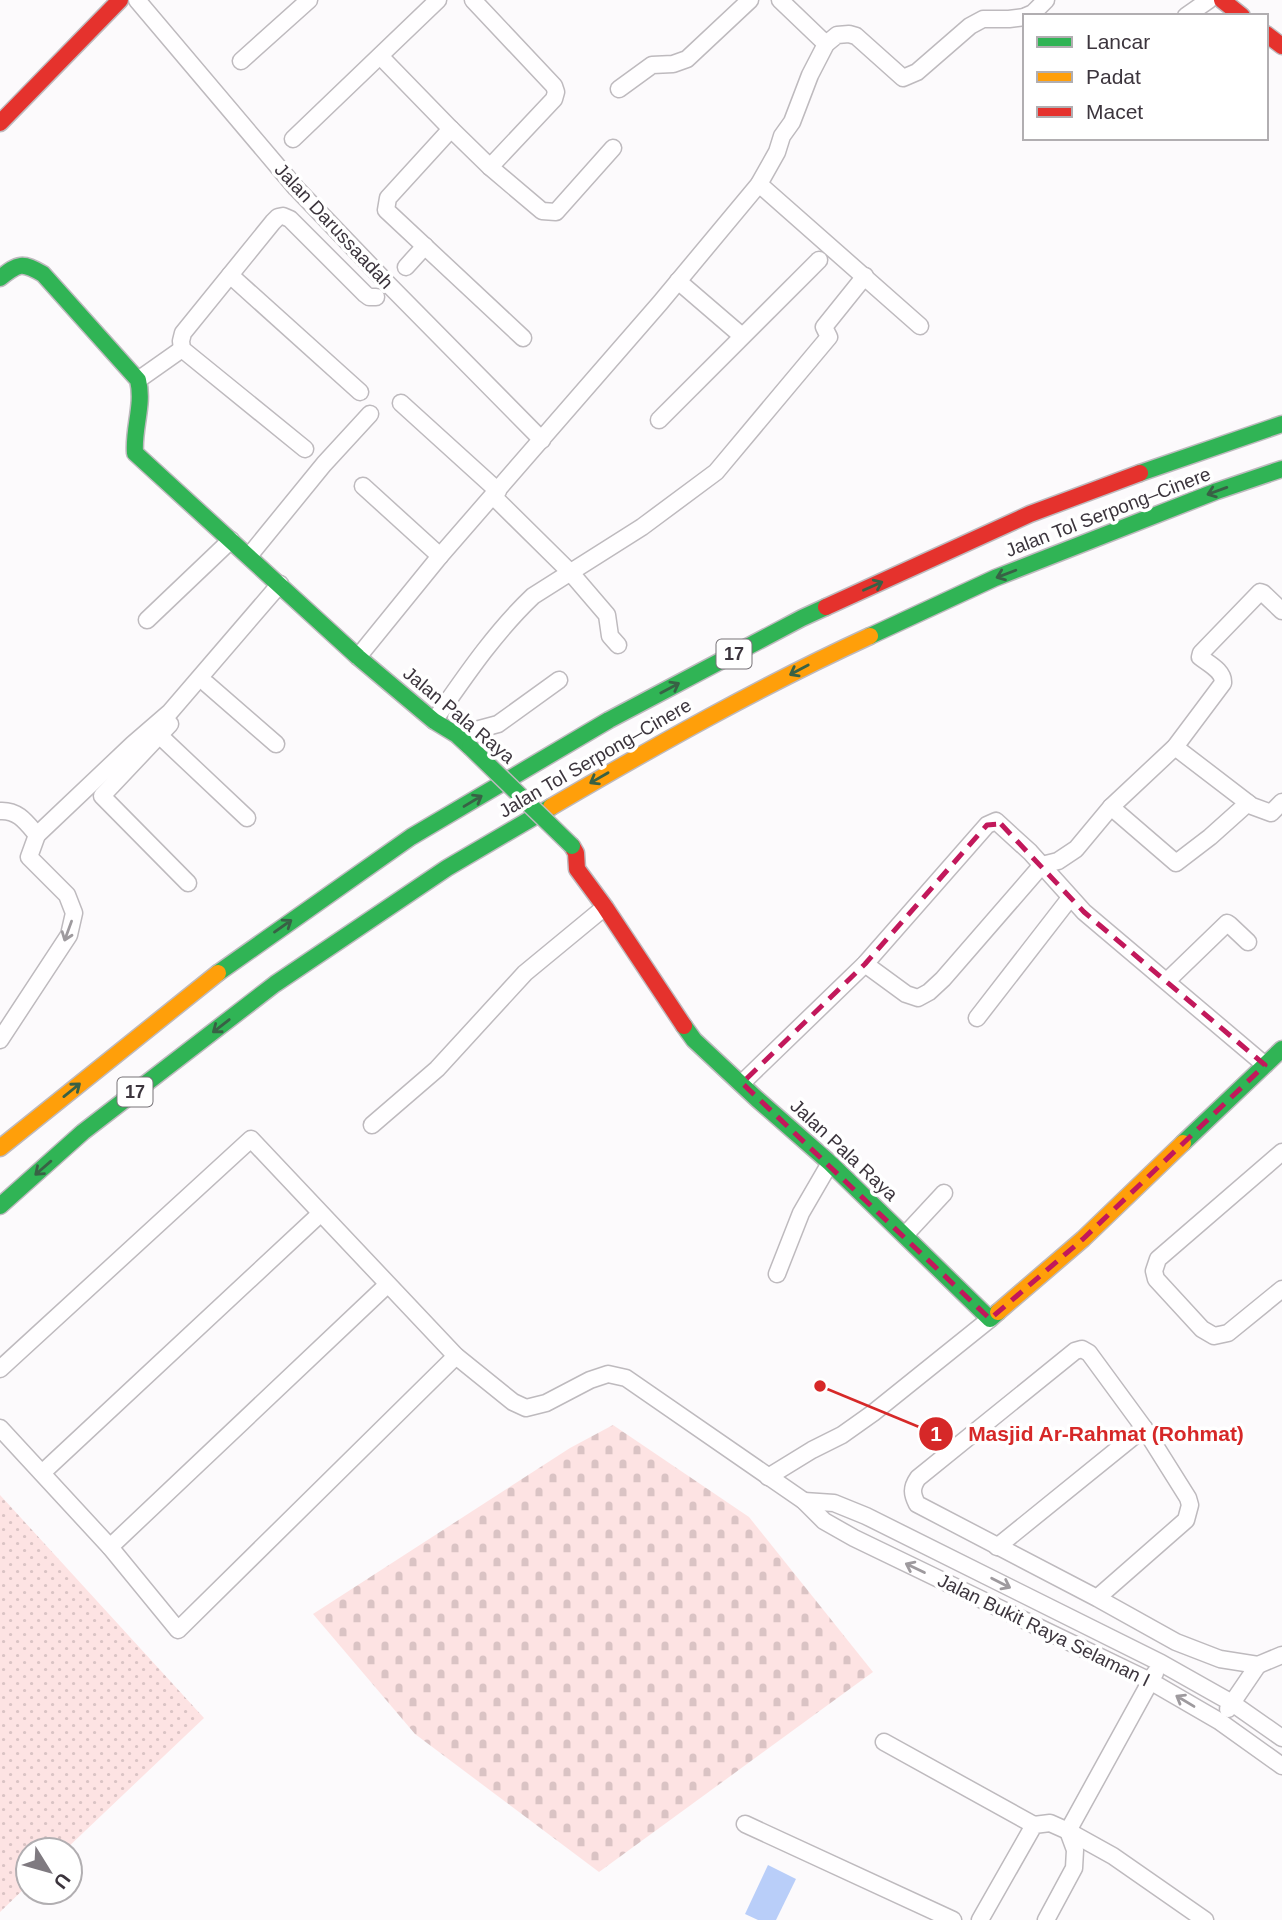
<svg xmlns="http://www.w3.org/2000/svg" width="1282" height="1920" font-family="Helvetica,sans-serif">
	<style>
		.grass { fill: url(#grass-dots) }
		.cemetery { fill: url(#cemetery-stones) }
		.water { fill: #b9cef9 }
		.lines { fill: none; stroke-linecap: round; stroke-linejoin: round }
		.street-casing { stroke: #bebabe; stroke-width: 19 }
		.fast-casing { stroke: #bebabe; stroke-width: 19 }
		.slow-casing { stroke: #bebabe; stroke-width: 19 }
		.jam-casing { stroke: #bebabe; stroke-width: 19 }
		.street { stroke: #fffeff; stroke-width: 16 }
		.fast { stroke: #30b455; stroke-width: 16 }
		.slow { stroke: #ff9f0a; stroke-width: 16 }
		.jam { stroke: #e5322d; stroke-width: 16 }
		.fast-bridge-casing { stroke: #bebabe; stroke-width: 19; stroke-linecap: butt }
		.fast-bridge { stroke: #30b455; stroke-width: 16 }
		.oneway { stroke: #386145 }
		.oneway2 { stroke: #9e9a9e }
		.marked { fill: none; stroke: #c2185b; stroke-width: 5; stroke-dasharray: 14 9; stroke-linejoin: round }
		.labels { text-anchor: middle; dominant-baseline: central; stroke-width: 7; stroke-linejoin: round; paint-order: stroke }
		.shield { fill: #fff; stroke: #767277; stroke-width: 2 }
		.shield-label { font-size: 18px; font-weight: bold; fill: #3c353d }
		.street-label { font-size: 19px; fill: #3c353d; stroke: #fff }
		.leader { fill: none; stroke: #d62828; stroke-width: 2.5 }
		.callout-dot { fill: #d62828; stroke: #fff; stroke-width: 2.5 }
		.mark-label { font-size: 21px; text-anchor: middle; font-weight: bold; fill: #fff }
		.callout-label { font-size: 21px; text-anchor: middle; font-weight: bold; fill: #d62828; stroke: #fff; stroke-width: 7; stroke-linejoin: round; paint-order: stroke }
	</style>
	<defs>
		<pattern id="grass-dots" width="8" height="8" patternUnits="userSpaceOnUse" patternTransform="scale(1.75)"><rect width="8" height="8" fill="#fde3e3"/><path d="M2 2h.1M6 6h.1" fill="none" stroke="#dac3c4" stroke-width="1.8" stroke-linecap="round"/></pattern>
		<pattern id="cemetery-stones" width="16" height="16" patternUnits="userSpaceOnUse" patternTransform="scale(1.75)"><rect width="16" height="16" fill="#fde3e3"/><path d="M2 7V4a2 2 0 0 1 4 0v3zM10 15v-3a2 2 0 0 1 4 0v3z" fill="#dac3c4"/></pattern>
	</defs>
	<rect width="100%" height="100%" fill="#fcfafc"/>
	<!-- grass -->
	<polygon class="grass" points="0,1495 204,1718 65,1850 28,1850 28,1885 0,1912"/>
	<!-- cemetery -->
	<polygon class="cemetery" points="613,1425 749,1517 873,1672 599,1872 415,1734 313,1614 570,1448"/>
	<!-- water -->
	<polygon class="water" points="768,1865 796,1879 776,1920 758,1920 745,1914"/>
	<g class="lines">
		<!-- street casing -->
		<g class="street-casing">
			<g id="street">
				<polyline points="137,0 296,188 389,285 542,440"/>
				<polyline points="473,0 554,86 556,92 554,99 490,167"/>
				<polyline points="780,0 826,44"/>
				<polyline points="1026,16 1033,13 1046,0"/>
				<polyline points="1186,16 1209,0"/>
				<polyline points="380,56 451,129 490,167 542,211 556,212 613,148"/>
				<polyline points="241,61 309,0"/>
				<polyline points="619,89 652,65 673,64 687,59 750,0"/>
				<polyline points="451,129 388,198 386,210 523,338"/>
				<polyline points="293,139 438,0"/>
				<polyline points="759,184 920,326"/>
				<polyline points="406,267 425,246"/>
				<polyline points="230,275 360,392"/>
				<polyline points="678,281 742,336"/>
				<polyline points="138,380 182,349"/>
				<polyline points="401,403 498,491"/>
				<polyline points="659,420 819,260"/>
				<polyline points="305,449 182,349 181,341 183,333 273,222 278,217 283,216 290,219 365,294 369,297 376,297"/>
				<polyline points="363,486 440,556"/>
				<polyline points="493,496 571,573 607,615 610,636 618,645"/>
				<polyline points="249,556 324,464 370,414"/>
				<polyline points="147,620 231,540"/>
				<polyline points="358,657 440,556 660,303 759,184 777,152 782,136 792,122 810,75 826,44 837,35 849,34 856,36 903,78 917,72 970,26 983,19 1009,19 1025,17"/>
				<polyline points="207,684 276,744"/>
				<path d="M434,721C464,678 494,633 533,596L642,527L716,472L829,337L824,327L865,276"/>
				<polyline points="170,724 102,796 188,883"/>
				<polyline points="159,735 247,818"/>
				<polyline points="457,735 498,724 559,680"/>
				<polyline points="1175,747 1252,806 1271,813 1282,802"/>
				<polyline points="1111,807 1176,863 1210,837 1248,803"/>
				<path d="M0,811C18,810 26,822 37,835"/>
				<path d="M865,964L906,994L918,998L929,992L943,979L1042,865L1058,861L1076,849L1111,807L1175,747L1223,683C1224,671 1209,664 1200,657L1201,653L1260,592L1263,593L1282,611"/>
				<polyline points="1167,981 1227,923 1230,925 1248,942"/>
				<polyline points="977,1018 1070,898"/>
				<polyline points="0,1040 69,935 74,913 67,895 29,857 37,835 133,744 170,712 280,584"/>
				<polyline points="742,1083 865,964 987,825 996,821 1030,852 1084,912 1265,1065"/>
				<polyline points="372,1125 437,1069 525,973 605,907"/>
				<polyline points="1282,1152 1158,1259 1154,1271 1156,1279 1202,1329 1214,1336 1228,1333 1282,1289"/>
				<polyline points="905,1235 944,1193"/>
				<polyline points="777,1274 801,1213 830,1163"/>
				<polyline points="0,1369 251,1139 456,1356 513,1402 526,1408 546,1403 590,1380 608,1374 626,1378 804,1501 824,1521 854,1538 1150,1681 1219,1721 1282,1766"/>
				<polyline points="0,1428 110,1547 178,1630 456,1356"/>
				<polyline points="42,1473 320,1214"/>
				<polyline points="768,1477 812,1450 842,1435 873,1413 990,1319"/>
				<polyline points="804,1501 834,1503 866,1516 1161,1663 1232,1703 1282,1738"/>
				<polyline points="110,1547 387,1285"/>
				<polyline points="997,1547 1144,1428"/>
				<path d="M1097,1598L1186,1520L1190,1505L1188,1498L1144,1428L1089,1353L1082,1349L1075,1351L918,1478C911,1488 912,1494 917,1504L1097,1598L1176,1642L1220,1659L1258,1665L1282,1655"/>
				<polyline points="1228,1709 1258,1665"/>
				<polyline points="884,1742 1034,1825"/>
				<polyline points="745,1824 953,1920"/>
				<polyline points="980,1920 1034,1825 1050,1823 1068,1831 1113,1856 1205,1920"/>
				<polyline points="1046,1920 1074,1868 1075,1850 1068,1831 1155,1673"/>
			</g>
		</g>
		<!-- fast casing -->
		<g class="fast-casing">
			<g id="fast">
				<path d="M0,278C19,263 22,262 43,274L138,380C144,405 133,428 135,453L358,657L434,721L457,735L470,747"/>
				<polyline points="1140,473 1282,424"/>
				<polyline points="870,636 995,578 1217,491 1282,469"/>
				<polyline points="218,973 411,837 609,720 802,618 826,607"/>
				<polyline points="684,1026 694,1040 757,1099 830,1163 990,1319 998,1312"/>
				<polyline points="1183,1143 1282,1049"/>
				<polyline points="0,1206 83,1132 275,984 447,868 551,807"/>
			</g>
		</g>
		<!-- slow casing -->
		<g class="slow-casing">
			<g id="slow">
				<path d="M551,807C655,746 761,686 870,636"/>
				<polyline points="0,1148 218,973"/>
				<polyline points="998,1312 1083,1239 1183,1143"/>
			</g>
		</g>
		<!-- jam casing -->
		<g class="jam-casing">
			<g id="jam">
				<polyline points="1222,0 1242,16"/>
				<polyline points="1266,34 1282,46"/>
				<polyline points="0,123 120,0"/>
				<polyline points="826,607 1030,514 1140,473"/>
				<polyline points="572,846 576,853 577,869 605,907 684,1026"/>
			</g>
		</g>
		<!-- street -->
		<use href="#street" class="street"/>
		<!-- fast -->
		<use href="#fast" class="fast"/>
		<!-- slow -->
		<use href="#slow" class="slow"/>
		<!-- jam -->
		<use href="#jam" class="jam"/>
		<!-- fast-bridge casing -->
		<g class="fast-bridge-casing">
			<polyline id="fast-bridge" points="470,747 572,846"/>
		</g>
		<!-- fast-bridge -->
		<use href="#fast-bridge" class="fast-bridge"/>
	</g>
	<!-- one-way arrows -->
	<defs><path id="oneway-shaft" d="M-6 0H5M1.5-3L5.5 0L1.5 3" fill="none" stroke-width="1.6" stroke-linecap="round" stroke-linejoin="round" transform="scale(1.75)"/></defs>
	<g class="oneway">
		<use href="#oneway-shaft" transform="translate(1217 491) rotate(160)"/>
		<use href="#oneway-shaft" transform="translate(1006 574) rotate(159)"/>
		<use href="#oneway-shaft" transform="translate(873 586) rotate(-24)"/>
		<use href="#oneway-shaft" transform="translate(799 670) rotate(152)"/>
		<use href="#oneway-shaft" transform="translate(670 688) rotate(-28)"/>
		<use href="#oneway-shaft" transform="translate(599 778) rotate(150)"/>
		<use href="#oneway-shaft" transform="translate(473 801) rotate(-31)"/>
		<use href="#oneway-shaft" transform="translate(283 926) rotate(-35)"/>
		<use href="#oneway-shaft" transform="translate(221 1026) rotate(142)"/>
		<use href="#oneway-shaft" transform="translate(72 1090) rotate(-39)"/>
		<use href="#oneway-shaft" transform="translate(43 1168) rotate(139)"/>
	</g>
	<g class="oneway2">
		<use href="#oneway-shaft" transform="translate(68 931) rotate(110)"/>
		<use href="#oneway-shaft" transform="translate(915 1568) rotate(-154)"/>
		<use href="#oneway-shaft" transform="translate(1001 1583) rotate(27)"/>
		<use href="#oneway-shaft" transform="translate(1185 1701) rotate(-149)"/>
	</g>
	<!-- marked area -->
	<path class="marked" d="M1001,824L1084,912L1265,1065L1083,1239L990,1319L742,1083L865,964L987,825Z"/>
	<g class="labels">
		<!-- shield labels -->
		<g class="shield">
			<rect x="716.5" y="639.5" width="35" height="29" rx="5"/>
			<rect x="117.5" y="1077.5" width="35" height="29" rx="5"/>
		</g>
		<g class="shield-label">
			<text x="734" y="654">17</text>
			<text x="135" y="1092">17</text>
		</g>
		<!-- street labels -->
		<g class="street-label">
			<text transform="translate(334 226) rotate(47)">Jalan Darussaadah</text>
			<text transform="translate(1108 512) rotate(-21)">Jalan Tol Serpong–Cinere</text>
			<text transform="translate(459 715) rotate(40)">Jalan Pala Raya</text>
			<text transform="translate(595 758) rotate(-30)">Jalan Tol Serpong–Cinere</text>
			<text transform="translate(844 1150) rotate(43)">Jalan Pala Raya</text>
			<text transform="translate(1044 1630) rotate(26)">Jalan Bukit Raya Selaman I</text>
		</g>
	</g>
	<!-- callouts -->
	<path class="leader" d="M820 1386L936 1434"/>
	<g class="callout-dot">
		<circle cx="820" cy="1386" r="7"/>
		<circle cx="936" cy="1434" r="18"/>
	</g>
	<g class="mark-label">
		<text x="936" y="1441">1</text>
	</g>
	<g class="callout-label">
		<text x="1106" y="1441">Masjid Ar-Rahmat (Rohmat)</text>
	</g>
	<!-- legend -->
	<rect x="1023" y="14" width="245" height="126" fill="#ffffff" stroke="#b1aeb1" stroke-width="2"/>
	<rect x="1037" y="37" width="35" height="10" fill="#30b455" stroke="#b1aeb1" stroke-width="2"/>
	<text x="1086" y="49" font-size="21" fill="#3c353d">Lancar</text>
	<rect x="1037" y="72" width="35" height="10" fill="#ff9f0a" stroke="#b1aeb1" stroke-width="2"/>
	<text x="1086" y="84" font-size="21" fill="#3c353d">Padat</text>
	<rect x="1037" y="107" width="35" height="10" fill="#e5322d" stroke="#b1aeb1" stroke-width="2"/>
	<text x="1086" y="119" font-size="21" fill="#3c353d">Macet</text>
	<!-- north arrow -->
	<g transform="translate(49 1871) rotate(127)"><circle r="33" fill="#ffffff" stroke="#b1aeb1" stroke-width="2"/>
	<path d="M0-5L12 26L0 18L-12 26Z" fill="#7f7a80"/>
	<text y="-10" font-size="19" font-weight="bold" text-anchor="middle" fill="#3c353d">U</text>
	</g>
</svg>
